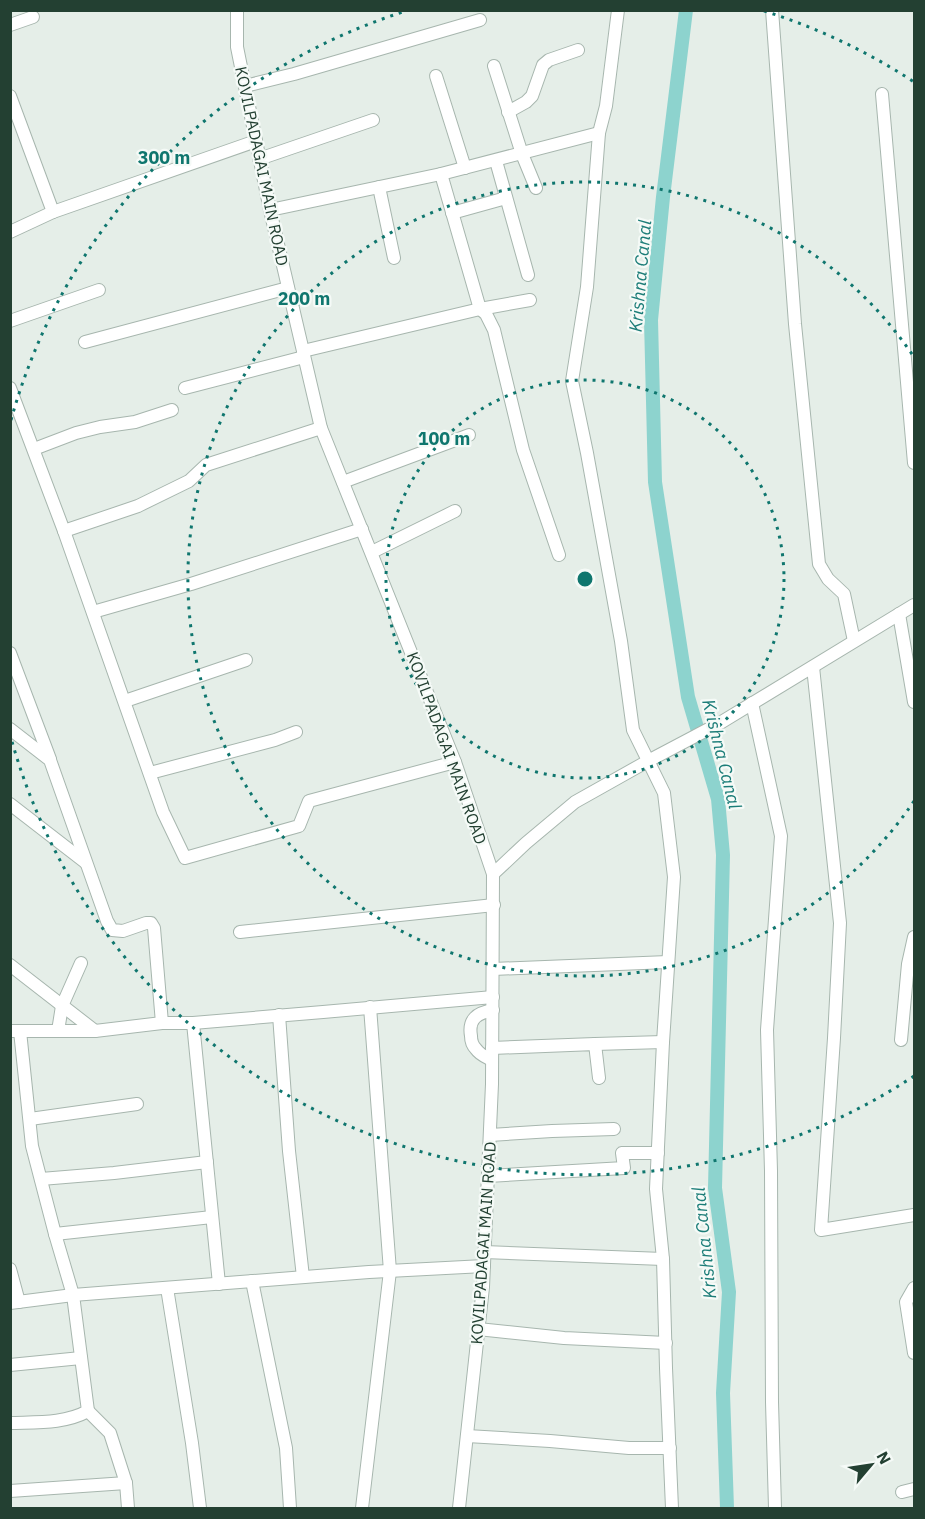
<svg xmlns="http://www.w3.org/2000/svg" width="925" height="1519" font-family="'IBM Plex Sans',sans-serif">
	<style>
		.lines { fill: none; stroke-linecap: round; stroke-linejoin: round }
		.canal { stroke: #8dd3ce; stroke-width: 14 }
		.minor-casing { stroke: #a7b6ae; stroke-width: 14 }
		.minor { stroke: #fff; stroke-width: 12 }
		.ring { fill: none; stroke: #0f766e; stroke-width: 3; stroke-dasharray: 3 6 }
		.labels { text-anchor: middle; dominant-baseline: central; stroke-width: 4.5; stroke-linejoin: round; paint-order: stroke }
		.street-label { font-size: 16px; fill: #234032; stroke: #f5faf7 }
		.water-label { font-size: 18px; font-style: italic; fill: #1c7d78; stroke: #f5faf7 }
		.centre { fill: #0f766e; stroke: #f5faf7; stroke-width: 3 }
		.ring-label { font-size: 18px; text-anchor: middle; font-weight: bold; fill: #0f766e; stroke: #f5faf7; stroke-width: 4.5; stroke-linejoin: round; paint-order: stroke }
	</style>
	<rect width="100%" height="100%" fill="#e5eee8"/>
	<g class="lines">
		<!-- canal -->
		<polyline class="canal" points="686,10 663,197 651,320 655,482 688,697 718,799 723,855 715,1188 729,1292 723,1393 727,1508"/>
		<!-- minor casing -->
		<g class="minor-casing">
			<g id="minor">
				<polyline points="237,10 237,47 256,141 270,210 321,428 455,762 493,874 492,1084 483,1287 459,1508"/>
				<polyline points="618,10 606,106 599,133 587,287 572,381 587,453 621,641 633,730 664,793 674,877 663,1042 656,1189 663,1259 666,1368 672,1508"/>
				<polyline points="772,10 795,324 819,564 828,579 844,594 854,641"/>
				<polyline points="10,25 33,17"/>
				<polyline points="494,66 522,154 536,188"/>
				<polyline points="436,76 465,168"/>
				<polyline points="245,86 294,74 480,20"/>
				<polyline points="882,94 914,463"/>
				<polyline points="10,96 53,212"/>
				<polyline points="508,112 526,102 532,96 543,65 549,60 578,50"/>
				<polyline points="259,159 373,120"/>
				<polyline points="496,161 528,275"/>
				<polyline points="441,174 480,309 486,314 494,330 523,450 559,555"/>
				<polyline points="379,187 394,258"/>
				<polyline points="270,210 441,174 599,133"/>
				<polyline points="452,213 506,198"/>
				<polyline points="10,232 53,212 256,141"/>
				<polyline points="10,321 99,290"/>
				<polyline points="85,342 288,288"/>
				<polyline points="303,351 480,309 530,300"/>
				<polyline points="10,388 64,531 163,812 185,858 299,826 309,801 455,762"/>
				<polyline points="185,388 304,357"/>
				<polyline points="34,449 76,433 100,427 135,422 172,410"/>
				<polyline points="343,482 469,435"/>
				<polyline points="64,531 138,506 189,481 206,465 321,428"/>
				<polyline points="372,552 455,511"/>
				<polyline points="93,612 191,584 362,529"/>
				<polyline points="899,614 914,702"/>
				<polyline points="10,653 50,759"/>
				<polyline points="813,667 840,923 834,1038 821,1230 914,1215"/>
				<polyline points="125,701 246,660"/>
				<polyline points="752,703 781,836 767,1030 771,1171 772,1402 775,1508"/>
				<polyline points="10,729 50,760 107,921 112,930 123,931 146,923 151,923 154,928 162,1023"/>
				<polyline points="150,773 275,740 296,732"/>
				<polyline points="10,804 85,862"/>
				<polyline points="493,874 526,843 575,802 648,761 720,723 914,605"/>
				<polyline points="240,932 494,905"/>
				<polyline points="10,965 95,1031"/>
				<polyline points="493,969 668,962"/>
				<polyline points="279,1015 289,1151 303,1277"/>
				<polyline points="193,1023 219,1284"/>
				<polyline points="10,1031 95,1031 162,1023 193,1023 323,1012 493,997"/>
				<polyline points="58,1031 62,1006 81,963"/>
				<polyline points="901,1040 908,964 914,937"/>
				<polyline points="595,1044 663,1042"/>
				<polyline points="492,1048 595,1044 599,1078"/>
				<path d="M492,1060C486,1057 480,1055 476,1049C473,1046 471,1041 471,1036C468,1019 477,1013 493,1010"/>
				<polyline points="30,1119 137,1104"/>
				<polyline points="490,1135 552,1131 614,1129"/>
				<polyline points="488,1176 624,1168 622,1153 658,1153"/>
				<polyline points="41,1179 114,1173 207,1162"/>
				<polyline points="55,1234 212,1217"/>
				<polyline points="484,1252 663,1259"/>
				<polyline points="10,1269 19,1302"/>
				<polyline points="252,1281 286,1448 290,1508"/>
				<polyline points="167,1288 192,1443 200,1508"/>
				<polyline points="914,1288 906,1302 914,1353"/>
				<polyline points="10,1303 73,1295 369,1272 484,1266"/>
				<polyline points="478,1329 564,1338 666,1343"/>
				<polyline points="10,1365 81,1358"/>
				<polyline points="88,1411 110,1433 126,1483 128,1508"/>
				<path d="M10,1423C37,1422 64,1424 88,1411L73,1295L55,1234L32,1146L20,1031"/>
				<polyline points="467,1436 550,1441 629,1448 670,1448"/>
				<polyline points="10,1491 126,1483"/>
				<polyline points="902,1492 914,1489"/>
				<polyline points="362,1508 390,1271 370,1007"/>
			</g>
		</g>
		<!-- minor -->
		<use href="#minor" class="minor"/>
	</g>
	<!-- distance rings -->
	<g class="ring">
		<circle cx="585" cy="579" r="199"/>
		<path d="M914 801A397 397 0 1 1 914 357"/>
		<path d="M914 1076A596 596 0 0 1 11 738M11 420A596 596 0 0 1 406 11M764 11A596 596 0 0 1 914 82"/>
	</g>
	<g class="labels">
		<!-- street labels -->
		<g class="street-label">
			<text transform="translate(262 166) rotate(78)">KOVILPADAGAI MAIN ROAD</text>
			<text transform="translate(447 748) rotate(70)">KOVILPADAGAI MAIN ROAD</text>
			<text transform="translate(483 1243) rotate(-86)">KOVILPADAGAI MAIN ROAD</text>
		</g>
		<!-- water labels -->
		<g class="water-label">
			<text transform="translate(640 276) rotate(-85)">Krishna Canal</text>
			<text transform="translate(722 754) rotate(76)">Krishna Canal</text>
			<text transform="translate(704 1243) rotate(-96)">Krishna Canal</text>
		</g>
	</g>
	<circle cx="585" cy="579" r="9" class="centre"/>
	<g class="ring-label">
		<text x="164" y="164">300 m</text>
		<text x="304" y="305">200 m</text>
		<text x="444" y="445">100 m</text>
	</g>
	<!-- border -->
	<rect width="925" height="1519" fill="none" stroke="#234032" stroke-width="24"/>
	<!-- north arrow -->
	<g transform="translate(871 1465) rotate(61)" stroke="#f5faf7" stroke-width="4.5" paint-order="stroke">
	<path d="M0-4.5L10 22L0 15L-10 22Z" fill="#234032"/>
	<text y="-9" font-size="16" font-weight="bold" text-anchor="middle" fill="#234032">N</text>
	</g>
</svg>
